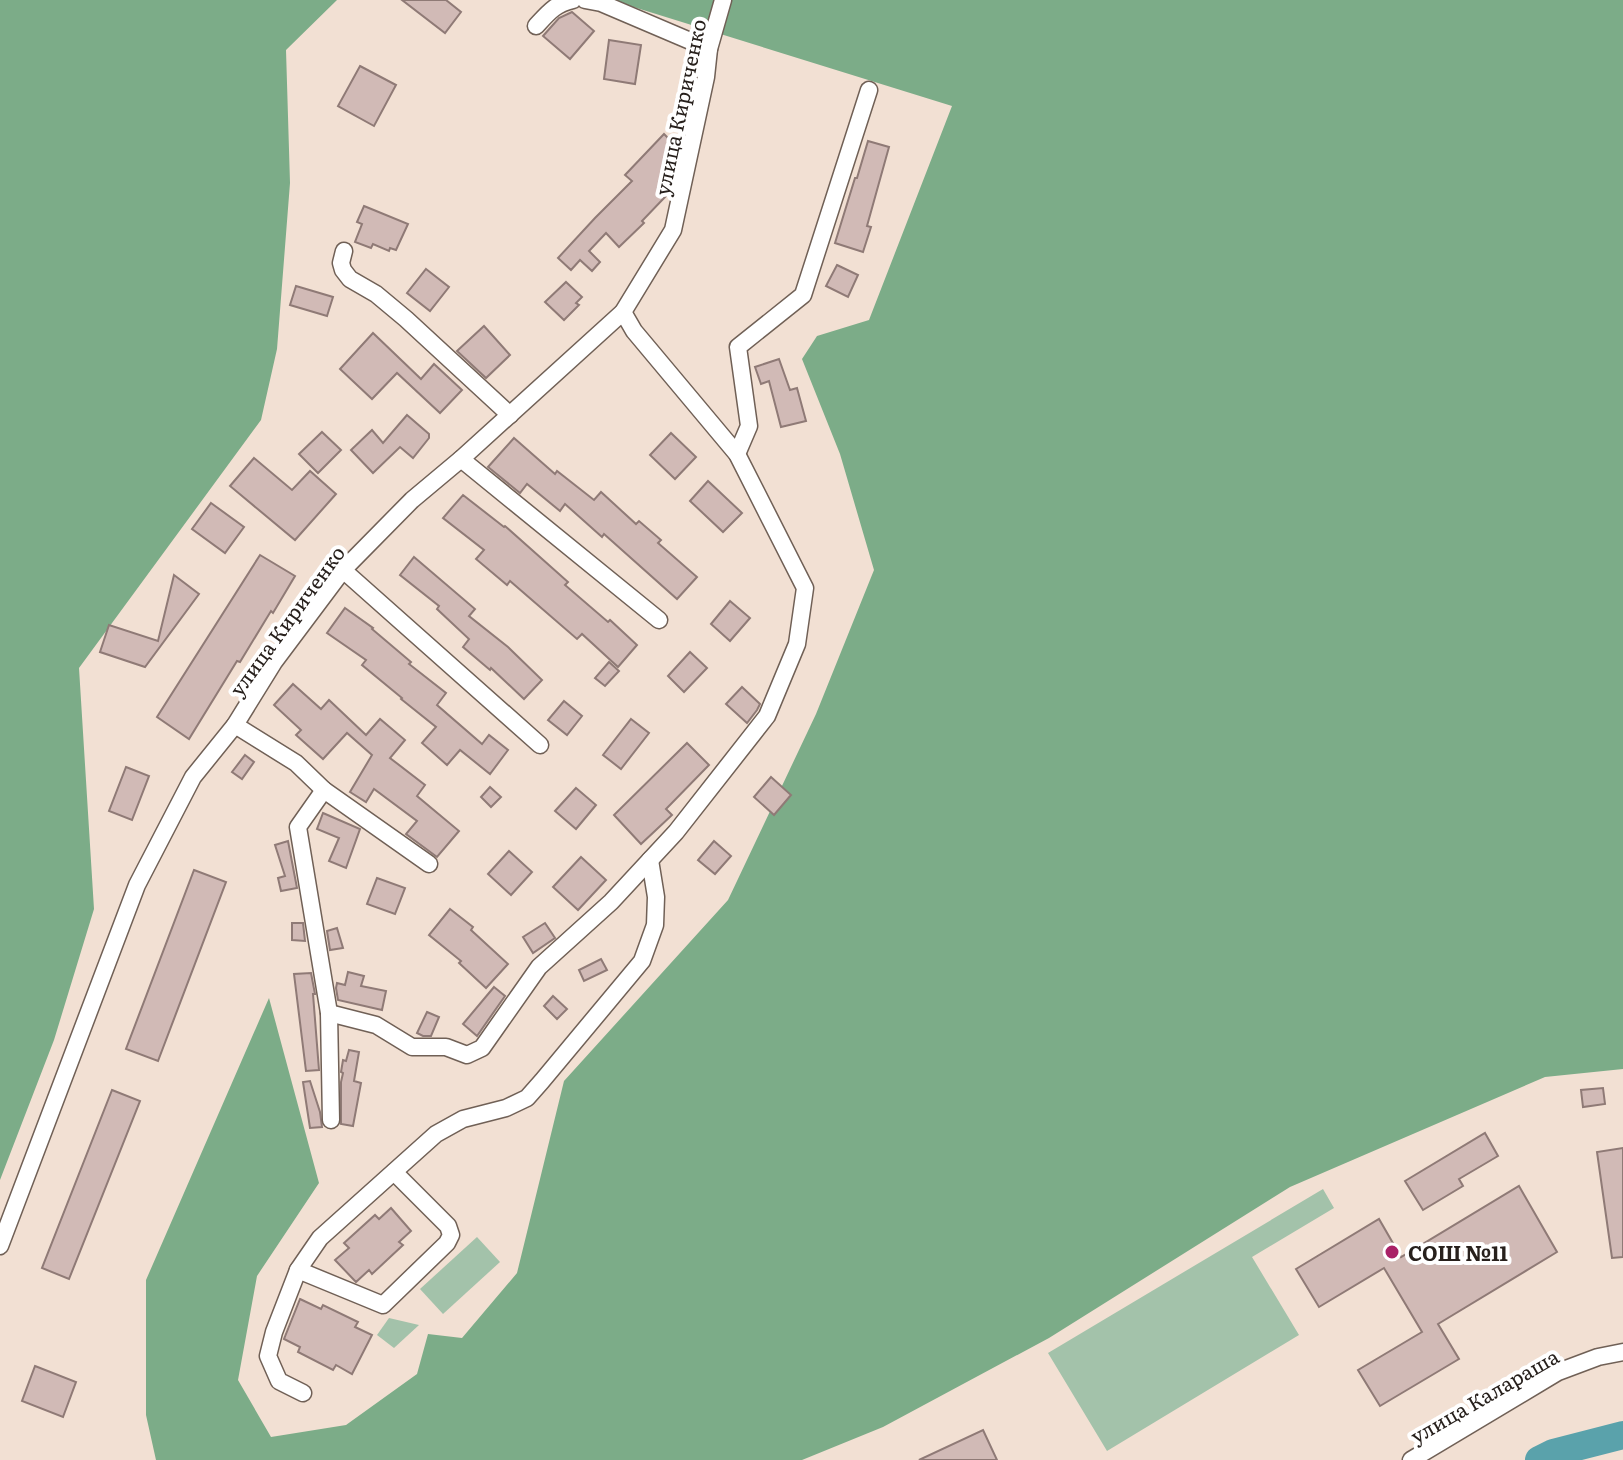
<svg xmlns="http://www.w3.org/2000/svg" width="1623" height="1460" font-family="Literata,serif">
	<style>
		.green { fill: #a3c2aa }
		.forest { fill: #7cac88 }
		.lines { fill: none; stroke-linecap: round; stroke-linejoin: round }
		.river { stroke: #5aa2ab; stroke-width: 28 }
		.building { fill: #d1bab6; stroke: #8f7a76; stroke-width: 2 }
		.minor-casing { stroke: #706056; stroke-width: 19 }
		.minor { stroke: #fff; stroke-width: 16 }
		.poi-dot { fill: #a92167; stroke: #fff; stroke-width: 3 }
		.labels { text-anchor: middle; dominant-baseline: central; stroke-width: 8; stroke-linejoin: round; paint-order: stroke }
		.street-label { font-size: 20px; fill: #27201c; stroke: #fff }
		.poi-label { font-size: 20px; font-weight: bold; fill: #27201c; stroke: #fff; text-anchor: start }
	</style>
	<rect width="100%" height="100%" fill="#f2e0d3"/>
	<!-- green -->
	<g class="green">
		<polygon points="1323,1189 1334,1208 1252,1257 1299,1335 1107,1451 1048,1353"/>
		<polygon points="477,1237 500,1262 443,1314 420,1289"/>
		<polygon points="389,1318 419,1325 394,1348 377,1335"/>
	</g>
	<!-- forest -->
	<g class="forest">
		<polygon points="0,0 337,0 286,50 290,183 277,349 261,420 79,668 94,909 54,1040 0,1180"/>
		<polygon points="611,0 1623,0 1623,1069 1545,1077 1290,1187 1049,1338 883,1427 802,1460 156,1460 146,1415 146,1280 269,998 319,1183 257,1276 238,1380 271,1437 346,1425 417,1374 428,1334 462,1338 517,1273 564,1081 728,900 816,714 874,570 840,454 802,359 817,336 869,320 952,106"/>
	</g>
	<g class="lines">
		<!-- river -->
		<polyline class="river" points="1539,1460 1553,1453 1623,1435"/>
	</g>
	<!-- building -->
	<g class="building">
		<polygon points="402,0 446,0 461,12 445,33"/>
		<polygon points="572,12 594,31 570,59 543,36 559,18"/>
		<polygon points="609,40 641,45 635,84 604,79"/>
		<polygon points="360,66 396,85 374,126 338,106"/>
		<polygon points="664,134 675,145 668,152 676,160 664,173 669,177 658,188 666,196 642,221 644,223 619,247 606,233 589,251 600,262 592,271 580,260 571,270 558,258 595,218 632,181 625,175"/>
		<polygon points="868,141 889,147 867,226 871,227 863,252 835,243 855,178 857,178"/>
		<polygon points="364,206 408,224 396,250 390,248 389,251 373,244 371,248 355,242 362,224 357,222"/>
		<polygon points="837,265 858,275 848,297 826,286"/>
		<polygon points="426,269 449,287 430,311 407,293"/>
		<polygon points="566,282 582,297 576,303 579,305 564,320 545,302"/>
		<polygon points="296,286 333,297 327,316 290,305"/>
		<polygon points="484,326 510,355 486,378 457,351"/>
		<polygon points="373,333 421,379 434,364 462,390 440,413 397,373 372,399 340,369"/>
		<polygon points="779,359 790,390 797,388 806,421 781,427 769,381 761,384 755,367"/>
		<polygon points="407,415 429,434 429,438 413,458 400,447 373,473 351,450 372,430 383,443"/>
		<polygon points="322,432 341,450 318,473 299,454"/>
		<polygon points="671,433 696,457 675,479 650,455"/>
		<polygon points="514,438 555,474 557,471 594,500 601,492 636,524 639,521 661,540 658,543 697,577 677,599 604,534 602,537 565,504 560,511 527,484 520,493 488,467"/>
		<polygon points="254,458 292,490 310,471 336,494 295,540 230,486"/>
		<polygon points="708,481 742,513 723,532 690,501"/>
		<polygon points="463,495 504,527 505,526 568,582 565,585 608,622 610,620 637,645 618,667 582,634 577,639 510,581 507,585 476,559 484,550 443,518"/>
		<polygon points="211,503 244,527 225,553 192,529"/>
		<polygon points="260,555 295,576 273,613 271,611 240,662 237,661 189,739 157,717"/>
		<polygon points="414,557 475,609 469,616 508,647 542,680 524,699 491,668 490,670 463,647 469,639 437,609 439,606 400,575"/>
		<polygon points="174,575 199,594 145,667 100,652 109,625 158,641"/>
		<polygon points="730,601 750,618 730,641 711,624"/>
		<polygon points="345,608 373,628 372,629 411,662 409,664 446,693 437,705 482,744 489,735 508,750 490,774 460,750 447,765 422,743 436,727 401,699 402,698 362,665 366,660 327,633"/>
		<polygon points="690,652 707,668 684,692 668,676"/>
		<polygon points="609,662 619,671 605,686 595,678"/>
		<polygon points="293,684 321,709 329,700 366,735 380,719 405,740 390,758 425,785 417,796 459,831 437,857 406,834 417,821 374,789 366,802 350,792 372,755 347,733 323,759 296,735 301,730 274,705"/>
		<polygon points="742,687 760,704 757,710 747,723 726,704"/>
		<polygon points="564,701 582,716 567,735 548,720"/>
		<polygon points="631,719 649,733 621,769 603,755"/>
		<polygon points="687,743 709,765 666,809 672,815 641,844 614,815"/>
		<polygon points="245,755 254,762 242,779 232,772"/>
		<polygon points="126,767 149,776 132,820 109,811"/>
		<polygon points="771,777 791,795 774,815 754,797"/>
		<polygon points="490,787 501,797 491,807 481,797"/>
		<polygon points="576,788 596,805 576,829 555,811"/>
		<polygon points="323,813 360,829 346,868 329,861 339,838 317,829"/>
		<polygon points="288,841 297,888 281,891 278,878 285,876 275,845"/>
		<polygon points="714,841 731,856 715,874 698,860"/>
		<polygon points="509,851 532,872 511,895 488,874"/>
		<polygon points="581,857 606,880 578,910 553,887"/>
		<polygon points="194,870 226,882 158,1061 126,1049"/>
		<polygon points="377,878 405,888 395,914 367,904"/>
		<polygon points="450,909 473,927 471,930 508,964 486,988 459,963 461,961 429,935"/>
		<polygon points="292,923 303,923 305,941 292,940"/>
		<polygon points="545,923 555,938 533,953 523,937"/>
		<polygon points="337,928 343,948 330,950 327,931"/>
		<polygon points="601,959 607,970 584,981 579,970"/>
		<polygon points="348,972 364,976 361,986 386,991 382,1010 338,1000 336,988 337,983 345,985"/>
		<polygon points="311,973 315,994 313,994 319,1070 306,1071 294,974"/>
		<polygon points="494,987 505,996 477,1036 463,1024"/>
		<polygon points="553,996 567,1009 557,1019 544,1006"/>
		<polygon points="427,1012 439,1017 431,1036 423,1036 417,1033"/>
		<polygon points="349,1050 359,1052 354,1081 361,1083 353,1126 341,1124 341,1082 343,1073 341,1072 343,1060 346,1061"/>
		<polygon points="310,1081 320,1112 322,1127 310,1128 303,1082"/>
		<polygon points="1603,1088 1605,1104 1583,1107 1581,1090"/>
		<polygon points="112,1090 140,1101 69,1279 42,1268"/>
		<polygon points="1485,1133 1498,1156 1459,1179 1463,1186 1423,1210 1405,1181"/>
		<polygon points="1623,1148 1623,1257 1612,1258 1597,1152"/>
		<polygon points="1519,1186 1557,1252 1438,1324 1459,1359 1380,1406 1358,1370 1422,1332 1384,1268 1319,1307 1296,1269 1379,1219 1401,1257"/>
		<polygon points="391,1208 411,1231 399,1242 403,1245 372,1274 369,1270 356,1282 335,1260 349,1248 344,1243 375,1215 379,1219"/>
		<polygon points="300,1299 321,1309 323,1305 358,1322 355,1327 372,1335 352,1374 336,1365 333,1370 298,1352 300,1347 284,1339"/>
		<polygon points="35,1366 76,1382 63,1417 22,1401"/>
		<polygon points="983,1430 997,1460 919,1460"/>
	</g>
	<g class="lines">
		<!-- minor casing -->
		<g class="minor-casing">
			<g id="minor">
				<polyline points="585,0 601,3 709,49"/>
				<path d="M536,26C549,12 555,4 573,0"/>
				<polyline points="344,251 341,263 343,270 350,279 376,294 406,319 510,415"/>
				<polyline points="737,454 749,426 738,347 803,295 869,90"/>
				<polyline points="461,459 659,620"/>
				<polyline points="343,570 540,745"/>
				<polyline points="235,725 296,763 324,790 429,864"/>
				<polyline points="324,790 298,827 329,1013 331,1120"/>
				<polyline points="329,1013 376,1025 412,1047 446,1047 467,1055 482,1048 539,967 611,902 676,832 767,716 797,644 805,588 737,454 634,331 623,312"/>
				<polyline points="0,1246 137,885 193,777 235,725 274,662 343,570 412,500 461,459 623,312 673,230 706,77 709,49 723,0"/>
				<polyline points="298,1270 383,1305 447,1243 451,1235 448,1226 394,1172"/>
				<polyline points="303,1393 279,1381 268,1356 274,1332 298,1270 320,1238 436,1134 463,1119 506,1108 527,1098 542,1081 642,961 655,925 656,897 650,860"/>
				<polyline points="1411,1460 1558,1372 1598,1357 1623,1352"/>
			</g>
		</g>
		<!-- minor -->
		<use href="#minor" class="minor"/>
	</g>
	<!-- markers -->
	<circle class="poi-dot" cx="1392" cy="1252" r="8"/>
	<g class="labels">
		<!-- street labels -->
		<g class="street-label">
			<text transform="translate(679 107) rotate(-78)">улица Кириченко</text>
			<text transform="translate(286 620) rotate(-54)">улица Кириченко</text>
			<text transform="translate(1484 1395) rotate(-30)">улица Калараша</text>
		</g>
		<!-- poi labels -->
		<g class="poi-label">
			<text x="1408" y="1252">СОШ №11</text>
		</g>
	</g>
</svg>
